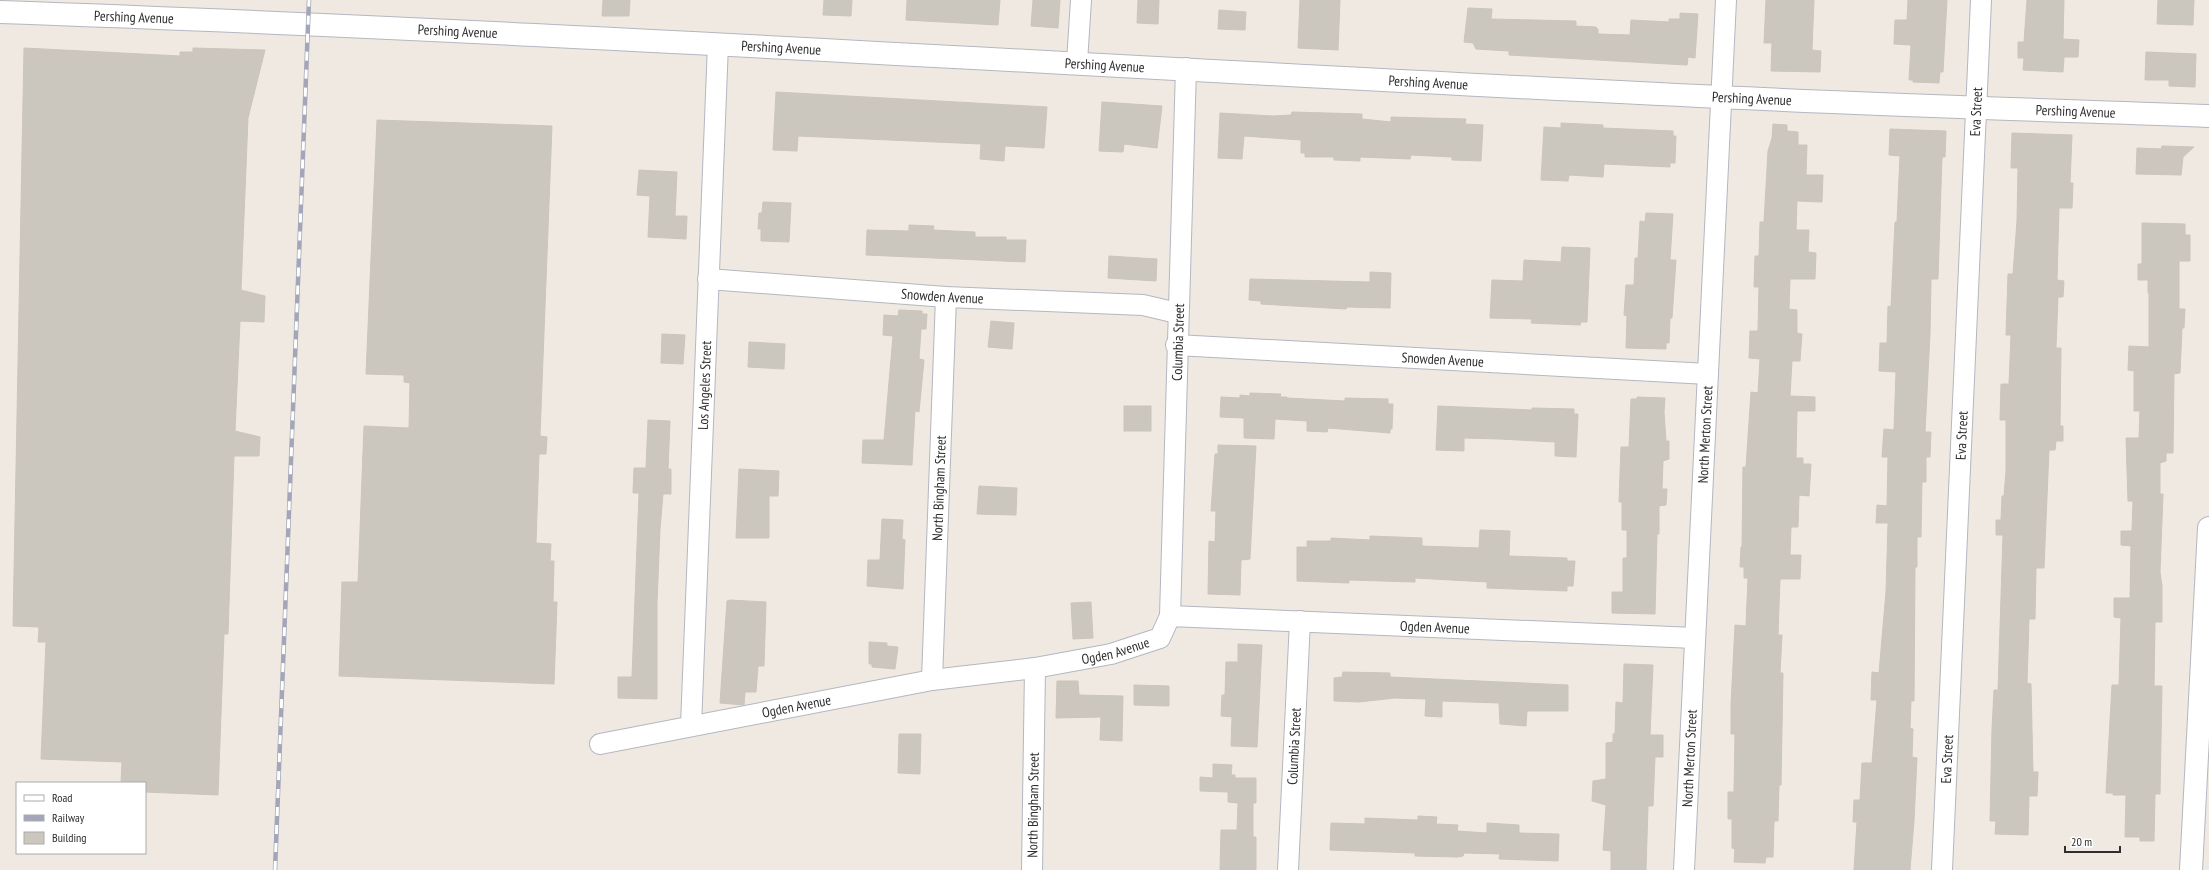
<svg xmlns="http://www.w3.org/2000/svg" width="2209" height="870" font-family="'PT Sans Narrow',sans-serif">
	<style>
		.building { fill: #cbc7bf; stroke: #cbc5ba }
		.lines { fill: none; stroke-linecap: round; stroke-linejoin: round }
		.minor-casing { stroke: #b4b7c1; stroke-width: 22 }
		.tertiary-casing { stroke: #b4b7c1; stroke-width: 24 }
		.secondary-casing { stroke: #b4b7c1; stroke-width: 24 }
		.minor { stroke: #fff; stroke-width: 20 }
		.tertiary { stroke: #fff; stroke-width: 22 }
		.secondary { stroke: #fff; stroke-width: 22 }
		.rail-casing { stroke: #a3a6b8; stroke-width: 4.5 }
		.rail { stroke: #fff; stroke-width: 3; stroke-dasharray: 9; stroke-linecap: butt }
		.labels { text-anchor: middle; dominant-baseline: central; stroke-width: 3; stroke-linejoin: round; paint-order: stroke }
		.street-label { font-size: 14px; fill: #2e2e2e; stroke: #fff }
	</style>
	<rect width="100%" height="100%" fill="#efe9e1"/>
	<!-- building -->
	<g class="building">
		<polygon points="603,0 630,0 629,16 602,16"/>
		<polygon points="824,0 852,0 851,16 823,15"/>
		<polygon points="907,0 1000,0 998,25 906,20"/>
		<polygon points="1033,0 1060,0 1058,28 1031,26"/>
		<polygon points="1138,0 1159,0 1158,24 1137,23"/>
		<polygon points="1300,0 1340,0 1338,50 1298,48"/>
		<polygon points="1766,0 1814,0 1812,50 1821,51 1820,72 1771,71 1772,43 1764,43"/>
		<polygon points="1908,0 1947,0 1943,72 1940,72 1939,83 1913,82 1913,80 1909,80 1911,45 1894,44 1895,20 1907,20"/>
		<polygon points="2027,0 2064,0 2063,39 2079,40 2078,57 2064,57 2063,72 2023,70 2024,58 2018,58 2018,42 2024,42"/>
		<polygon points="2158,0 2194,0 2193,25 2157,24"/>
		<polygon points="1468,8 1492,9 1491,19 1576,21 1576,26 1596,27 1598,29 1598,34 1630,35 1631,20 1669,22 1669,19 1680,19 1680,13 1698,14 1695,58 1688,57 1687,65 1668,64 1509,55 1509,51 1476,49 1473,43 1464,42"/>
		<polygon points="1219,10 1246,12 1245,30 1218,29"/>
		<polygon points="24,48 180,56 180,52 193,52 193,48 265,50 248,118 241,290 265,296 264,322 240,321 235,431 260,437 259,456 234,456 228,634 224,634 218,795 145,792 145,783 121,783 122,762 41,759 46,642 38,642 39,627 13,626"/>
		<polygon points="2146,52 2196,54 2195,87 2169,86 2169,80 2145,80"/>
		<polygon points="776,92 1047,107 1044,148 1005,146 1004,161 980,159 981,144 798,136 797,151 773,150"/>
		<polygon points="1102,102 1162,106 1157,148 1124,144 1123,152 1099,151"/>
		<polygon points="1292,112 1362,114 1362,119 1391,122 1391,117 1466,119 1465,124 1483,125 1481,161 1452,160 1452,157 1411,155 1410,159 1360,157 1360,161 1334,160 1334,157 1305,157 1305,153 1301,153 1301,140 1244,136 1242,159 1218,158 1220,113 1273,116 1291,115"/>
		<polygon points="377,120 552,126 540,436 547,437 546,454 539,454 536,543 551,544 550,561 554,561 553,602 557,602 554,684 339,676 342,582 358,582 364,426 409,428 410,383 404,382 404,375 366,374"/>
		<polygon points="1561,123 1603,125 1603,128 1673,131 1673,136 1676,136 1675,163 1670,163 1670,167 1604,164 1603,177 1569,175 1568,181 1541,180 1544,127 1561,128"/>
		<polygon points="1773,124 1787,125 1787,131 1798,132 1798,145 1807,145 1806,175 1823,175 1822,202 1797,201 1796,230 1809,230 1808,252 1816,253 1815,279 1790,279 1789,309 1797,310 1797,333 1802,334 1800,361 1792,361 1790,396 1815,397 1815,411 1797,411 1796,458 1803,458 1803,464 1811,464 1809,496 1799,495 1798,527 1791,527 1790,555 1801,555 1800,579 1780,579 1778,635 1782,635 1780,673 1783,673 1781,785 1779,785 1778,821 1774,821 1773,857 1766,857 1765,863 1734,862 1735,849 1732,848 1732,819 1728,819 1728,792 1734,792 1735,734 1731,734 1731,705 1735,625 1746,626 1748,578 1744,578 1744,567 1740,567 1741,547 1742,547 1743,467 1746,467 1751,392 1758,393 1760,359 1749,358 1750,331 1758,331 1759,287 1754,287 1755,256 1759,256 1760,222 1764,222 1768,151 1772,138"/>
		<polygon points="1890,129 1946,131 1945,157 1942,157 1938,279 1931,279 1930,334 1925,432 1931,432 1930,457 1926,457 1926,482 1922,482 1921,537 1917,537 1917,567 1915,567 1914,701 1911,701 1910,728 1913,729 1912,757 1917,758 1914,821 1910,870 1854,870 1857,822 1853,822 1854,800 1860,800 1862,763 1872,763 1877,700 1871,700 1872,672 1879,673 1886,592 1888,523 1876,523 1877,505 1887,506 1888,457 1882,457 1884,429 1894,430 1896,372 1879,371 1880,343 1887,343 1888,306 1891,307 1895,222 1897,222 1900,156 1889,155"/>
		<polygon points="2012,133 2072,135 2070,183 2073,183 2072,208 2059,208 2057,280 2064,281 2063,297 2058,297 2056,348 2061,348 2060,426 2063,426 2063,441 2056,441 2055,450 2049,450 2044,568 2036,568 2035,619 2029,619 2027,683 2031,684 2033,772 2038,772 2037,796 2029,796 2028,835 1995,834 1996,821 1990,821 1992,729 1994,690 1998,690 2003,535 1996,535 1996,520 2001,520 2002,496 2004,496 2006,471 2006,420 2000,420 2001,384 2009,384 2011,335 2006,335 2007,304 2008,274 2013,274 2017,221 2018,168 2011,168"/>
		<polygon points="2162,146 2194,147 2183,157 2181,175 2136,174 2137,148 2161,149"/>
		<polygon points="639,170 677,172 675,216 687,216 686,239 648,237 650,196 637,195"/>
		<polygon points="763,202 791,203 789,242 761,241 761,229 758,229 759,213 762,213"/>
		<polygon points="1646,213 1673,214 1670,260 1676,260 1672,318 1670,318 1669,343 1666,343 1666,349 1626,348 1627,316 1624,315 1626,285 1634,285 1635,258 1638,258 1640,221 1645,222"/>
		<polygon points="2142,223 2185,224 2185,235 2190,235 2190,261 2179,261 2179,309 2185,309 2184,328 2182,328 2180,373 2174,374 2173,453 2166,453 2166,461 2160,463 2160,494 2163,494 2160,572 2162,586 2162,622 2155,622 2154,686 2162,686 2160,794 2155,794 2154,841 2140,841 2140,837 2125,837 2126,795 2113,795 2113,793 2106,793 2112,685 2119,685 2121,618 2114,617 2114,598 2130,598 2131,546 2121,545 2121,531 2132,531 2133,501 2128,501 2126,438 2139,438 2140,411 2134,411 2134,371 2128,370 2129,346 2149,347 2149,293 2148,293 2148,280 2138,280 2138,264 2142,264"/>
		<polygon points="909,225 934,226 933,230 975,232 975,237 1006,237 1006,240 1026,240 1025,262 866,255 867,230 909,231"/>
		<polygon points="1562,247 1590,248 1587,322 1581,322 1580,325 1531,323 1532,319 1490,318 1492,280 1523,281 1524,260 1561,262"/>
		<polygon points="1109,256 1157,259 1156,281 1108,278"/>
		<polygon points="1370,272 1391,273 1390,308 1347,307 1346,309 1294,306 1261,304 1261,301 1249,300 1250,279 1370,282"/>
		<polygon points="899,310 922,311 922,314 927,314 926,329 921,329 919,359 924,360 919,412 915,411 912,465 862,463 863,440 884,440 893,336 883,335 884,315 898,316"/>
		<polygon points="991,321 1014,323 1012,349 988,347"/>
		<polygon points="662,334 685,335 683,364 661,363"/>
		<polygon points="749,342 785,344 784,369 748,367"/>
		<polygon points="1250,393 1281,394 1280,397 1287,397 1287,398 1345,401 1345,398 1388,399 1388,404 1393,404 1392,429 1390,429 1390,433 1328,428 1327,432 1307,431 1307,421 1275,419 1274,439 1244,438 1244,418 1220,417 1221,397 1240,398 1240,395 1250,396"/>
		<polygon points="1637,397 1665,398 1664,412 1666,441 1669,441 1669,459 1663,461 1662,489 1667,489 1666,505 1659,506 1659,534 1657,534 1655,614 1612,613 1612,592 1623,592 1623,558 1627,558 1627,530 1622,530 1622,502 1619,502 1621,447 1629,447 1631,399 1637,399"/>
		<rect x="1124" y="406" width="27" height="25"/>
		<polygon points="1438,406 1532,410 1532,408 1574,409 1574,414 1578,414 1576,457 1555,456 1555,442 1500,439 1464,438 1464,451 1436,450"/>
		<polygon points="648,420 670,421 668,469 671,469 671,494 663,494 660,529 657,603 657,699 618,698 618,677 632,677 639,493 633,493 634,468 646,468"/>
		<polygon points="1218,445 1256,446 1250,559 1241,560 1240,595 1208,594 1209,541 1215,542 1216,511 1211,511 1215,454 1218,454"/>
		<polygon points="739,469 779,471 778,496 769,496 769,538 736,538"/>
		<polygon points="979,486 1017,488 1016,515 977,514"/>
		<polygon points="882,519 903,520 902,539 905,540 903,589 867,586 868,560 880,560"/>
		<polygon points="1480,530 1510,531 1509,556 1567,558 1567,561 1575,561 1573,586 1567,586 1567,591 1487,588 1487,582 1415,578 1415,582 1349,580 1349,583 1297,581 1297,547 1307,547 1307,541 1331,541 1331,538 1370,540 1370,536 1422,538 1422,546 1479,548"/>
		<polygon points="730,600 766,602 764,666 758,666 756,692 745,692 744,705 720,703 727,601"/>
		<polygon points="1091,602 1093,638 1073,639 1071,603"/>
		<polygon points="869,642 887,643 887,646 898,647 895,669 872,667 872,664 869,664"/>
		<polygon points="1238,644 1262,645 1257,747 1231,746 1232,717 1221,716 1222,695 1225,695 1226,662 1238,662"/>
		<polygon points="1624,664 1653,665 1650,735 1663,735 1663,757 1655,757 1653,806 1648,806 1646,870 1611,870 1611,851 1603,850 1606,805 1592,801 1593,781 1606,779 1606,743 1613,742 1613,734 1615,734 1616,702 1623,703"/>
		<polygon points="1343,672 1390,673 1390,677 1568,685 1568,711 1527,711 1526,726 1500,724 1499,703 1442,701 1442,717 1425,716 1426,699 1395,698 1359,702 1334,701 1334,678 1342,677"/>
		<polygon points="1057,681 1078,681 1079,695 1123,696 1122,741 1100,740 1101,717 1056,718"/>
		<polygon points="1134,685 1169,686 1169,706 1134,705"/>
		<polygon points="899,734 921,734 920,774 898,773"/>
		<polygon points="1213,764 1232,765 1231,775 1235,775 1235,778 1256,778 1256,803 1253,803 1253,837 1256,837 1256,870 1220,870 1221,830 1237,830 1238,803 1228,802 1228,792 1200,791 1200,777 1213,778"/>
		<polygon points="1418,816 1437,817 1436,824 1458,825 1457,831 1487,833 1487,823 1519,825 1519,833 1559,834 1558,861 1499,859 1500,854 1464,853 1463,856 1458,857 1415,856 1415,853 1330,850 1331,823 1365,824 1365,818 1418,820"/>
	</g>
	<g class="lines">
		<!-- minor casing -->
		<g class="minor-casing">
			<g id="minor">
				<polyline points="1077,62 1081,0"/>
				<path id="s1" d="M708,279L946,297L1143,305L1177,313"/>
				<path id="s2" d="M1176,345L1708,374"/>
				<path id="s3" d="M1170,616L1186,68"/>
				<path id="s4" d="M932,680L946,297"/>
				<path id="s5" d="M691,726L718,44"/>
				<path id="s6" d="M600,744L932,680L1035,668L1111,654L1160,638L1170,616L1695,638"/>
				<path id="s7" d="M1032,870L1035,668"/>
				<path id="s8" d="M1288,870L1300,621"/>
				<path id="s9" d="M1684,870L1726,0"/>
				<path id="s10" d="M1942,870L1981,0"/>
			</g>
		</g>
		<!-- tertiary casing -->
		<g class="tertiary-casing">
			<g id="tertiary">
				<path id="s11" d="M0,12C574,32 1147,70 1720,97C1883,105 2046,110 2209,116"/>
			</g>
		</g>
		<!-- secondary casing -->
		<g class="secondary-casing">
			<polyline id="secondary" points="2191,870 2209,528"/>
		</g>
		<!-- minor -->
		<use href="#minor" class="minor"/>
		<!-- tertiary -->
		<use href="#tertiary" class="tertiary"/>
		<!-- secondary -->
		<use href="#secondary" class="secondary"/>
		<!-- rail casing -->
		<g class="rail-casing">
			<polyline id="rail" points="275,870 309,0"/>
		</g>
		<!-- rail -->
		<use href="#rail" class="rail"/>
	</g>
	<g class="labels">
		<!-- street labels -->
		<g class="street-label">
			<text stroke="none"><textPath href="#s11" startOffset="134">Pershing Avenue</textPath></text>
			<text stroke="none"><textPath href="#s11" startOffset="458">Pershing Avenue</textPath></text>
			<text stroke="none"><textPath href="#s11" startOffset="782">Pershing Avenue</textPath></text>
			<text stroke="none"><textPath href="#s11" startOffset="1106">Pershing Avenue</textPath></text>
			<text stroke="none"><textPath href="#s11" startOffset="1430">Pershing Avenue</textPath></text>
			<text stroke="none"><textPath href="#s11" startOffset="1754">Pershing Avenue</textPath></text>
			<text stroke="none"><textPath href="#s10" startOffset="759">Eva Street</textPath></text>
			<text stroke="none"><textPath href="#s11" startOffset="2078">Pershing Avenue</textPath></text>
			<text stroke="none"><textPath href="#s1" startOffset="235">Snowden Avenue</textPath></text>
			<text stroke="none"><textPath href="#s3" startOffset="274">Columbia Street</textPath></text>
			<text stroke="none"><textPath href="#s2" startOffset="267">Snowden Avenue</textPath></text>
			<text stroke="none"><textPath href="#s5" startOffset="341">Los Angeles Street</textPath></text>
			<text stroke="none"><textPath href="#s9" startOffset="436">North Merton Street</textPath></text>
			<text stroke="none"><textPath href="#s10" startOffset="435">Eva Street</textPath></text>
			<text stroke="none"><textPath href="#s4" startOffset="192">North Bingham Street</textPath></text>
			<text stroke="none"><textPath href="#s6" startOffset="860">Ogden Avenue</textPath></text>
			<text stroke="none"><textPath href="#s6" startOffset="524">Ogden Avenue</textPath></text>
			<text stroke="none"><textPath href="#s6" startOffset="200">Ogden Avenue</textPath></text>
			<text stroke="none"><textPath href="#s8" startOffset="124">Columbia Street</textPath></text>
			<text stroke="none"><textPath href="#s9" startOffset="112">North Merton Street</textPath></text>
			<text stroke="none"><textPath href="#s10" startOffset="111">Eva Street</textPath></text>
			<text stroke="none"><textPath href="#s7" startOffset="65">North Bingham Street</textPath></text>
		</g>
	</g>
	<!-- legend -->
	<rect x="16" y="782" width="130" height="72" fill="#ffffff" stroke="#ababab"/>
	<rect x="24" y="795" width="20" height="6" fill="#ffffff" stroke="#ababab"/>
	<text x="52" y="802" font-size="12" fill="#2e2e2e">Road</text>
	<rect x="24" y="815" width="20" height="6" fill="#a3a6b8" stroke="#ababab"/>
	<text x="52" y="822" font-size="12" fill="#2e2e2e">Railway</text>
	<rect x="24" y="832" width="20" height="12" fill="#cbc7bf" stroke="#ababab"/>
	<text x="52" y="842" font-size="12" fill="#2e2e2e">Building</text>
	<!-- scale -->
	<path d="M2065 846v6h55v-6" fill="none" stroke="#2e2e2e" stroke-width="2"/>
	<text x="2071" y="846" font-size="12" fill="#2e2e2e" stroke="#ffffff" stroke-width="3" paint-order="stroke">20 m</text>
</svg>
